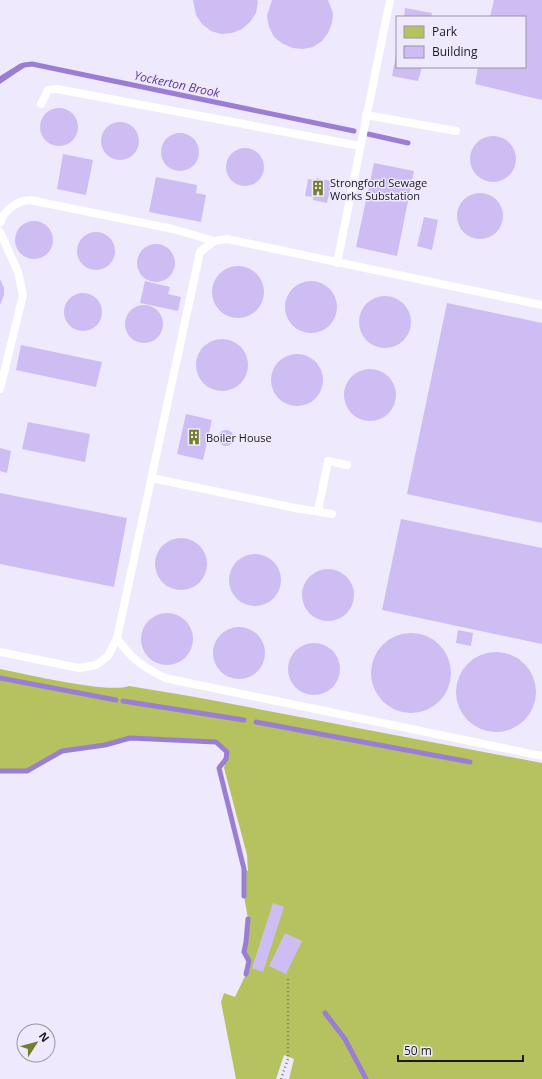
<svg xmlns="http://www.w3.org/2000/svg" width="542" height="1079" font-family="'Open Sans',sans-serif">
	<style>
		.green { fill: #b6c260 }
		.water { fill: #9b7ed4 }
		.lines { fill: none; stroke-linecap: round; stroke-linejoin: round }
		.stream { stroke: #9b7ed4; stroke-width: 5 }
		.building { fill: #cdbdf3 }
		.path { stroke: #7e7a86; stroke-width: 2.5; stroke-dasharray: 1 3; stroke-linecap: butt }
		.lane { stroke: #fff; stroke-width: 8 }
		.labels { text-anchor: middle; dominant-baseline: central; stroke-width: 3; stroke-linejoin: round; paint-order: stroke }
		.poi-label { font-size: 11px; fill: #1b191f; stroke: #eee9fc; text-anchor: start }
		.water-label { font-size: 12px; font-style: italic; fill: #5e3499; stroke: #eee9fc }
	</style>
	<rect width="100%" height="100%" fill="#eee9fc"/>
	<!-- green -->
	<path class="green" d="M0,669C26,674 109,694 129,686L195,697L542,763V1079H289L294,1059L284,1055L276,1079H236L221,1002L224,993L235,997L246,974L249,962L244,952L246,942L248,919L244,896V869L248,871L247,855L224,768L227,752L216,742L130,738L105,745L62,751L27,771H0Z"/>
	<!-- water -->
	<polygon class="water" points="21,63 25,67 0,84 0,76"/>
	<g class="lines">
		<!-- stream -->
		<g class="stream">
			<polyline points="17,69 24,65 32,64 354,131"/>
			<polyline points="368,134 408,143"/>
			<polyline points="0,678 116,700"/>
			<polyline points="123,701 244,720"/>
			<polyline points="256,722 470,762"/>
			<polyline points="0,771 27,771 62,751 105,745 130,738 216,742 227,752 226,759 219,768 244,869 244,896"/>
			<polyline points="246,974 249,961 244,952 246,942 248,919"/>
			<polyline points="325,1013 345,1039 366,1079"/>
		</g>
	</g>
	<!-- building -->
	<g class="building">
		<polygon points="193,0 257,0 258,2 256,13 250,22 242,29 232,33 221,34 211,31 202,24 196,15"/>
		<polygon points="272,0 328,0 333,13 332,23 328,33 322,41 313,47 303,49 293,48 283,44 274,37 269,27 267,16"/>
		<polygon points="494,0 542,0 542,100 475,84 478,67 525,67 525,17 490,17"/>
		<polygon points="405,8 432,13 431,17 404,17"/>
		<polygon points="396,55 397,67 422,67 418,81 392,76"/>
		<circle cx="59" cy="127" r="19"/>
		<circle cx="120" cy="141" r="19"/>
		<circle cx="180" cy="152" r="19"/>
		<circle cx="493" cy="159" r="23"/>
		<circle cx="245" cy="167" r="19"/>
		<polygon points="63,154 93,160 86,195 57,189"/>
		<polygon points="374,163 414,171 397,256 356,247"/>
		<polygon points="156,177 197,185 196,193 206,195 201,222 149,212"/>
		<polygon points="316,178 332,181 327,203 313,200 313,197 305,196 308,179 316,180"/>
		<circle cx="480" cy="216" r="23"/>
		<polygon points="424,217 438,220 432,250 417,246"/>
		<circle cx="34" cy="240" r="19"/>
		<circle cx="96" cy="251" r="19"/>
		<circle cx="156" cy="263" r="19"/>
		<circle cx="238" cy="292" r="26"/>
		<polygon points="0,279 4,288 4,295 0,305"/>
		<circle cx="311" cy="307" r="26"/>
		<polygon points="145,281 170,287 168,294 181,297 178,311 140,303"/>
		<circle cx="83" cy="312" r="19"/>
		<circle cx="385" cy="322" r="26"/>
		<polygon points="447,303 542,323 542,523 407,494"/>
		<circle cx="144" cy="324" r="19"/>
		<circle cx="222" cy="365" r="26"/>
		<polygon points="21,345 102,362 96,387 16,370"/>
		<circle cx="297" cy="380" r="26"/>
		<circle cx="370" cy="395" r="26"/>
		<polygon points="186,414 212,420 203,460 177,454"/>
		<polygon points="28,422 90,434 85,462 22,449"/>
		<circle cx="226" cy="438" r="8"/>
		<polygon points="0,448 11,451 7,473 0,471"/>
		<polygon points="0,493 127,518 114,587 0,564"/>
		<polygon points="401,519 542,548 542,644 382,610"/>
		<circle cx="181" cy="564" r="26"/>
		<circle cx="255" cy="580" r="26"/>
		<circle cx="328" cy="595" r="26"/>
		<circle cx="167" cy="639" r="26"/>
		<circle cx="239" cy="653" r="26"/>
		<polygon points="458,630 473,633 471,646 456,643"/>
		<circle cx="411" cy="673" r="40"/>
		<circle cx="314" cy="669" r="26"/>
		<circle cx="496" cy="692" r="40"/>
		<polygon points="273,903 284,907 263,972 252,968"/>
		<polygon points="285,933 302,941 286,974 269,966"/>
	</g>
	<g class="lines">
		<!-- path -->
		<polyline class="path" points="281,1079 288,1059 288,977"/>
		<!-- lane -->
		<g class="lane">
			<polyline points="41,104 48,90 57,89 360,146"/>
			<polyline points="366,115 456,131"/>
			<path d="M0,223C4,210 17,201 30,200L173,229L214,241"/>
			<polyline points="0,232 18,272 23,295 0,389"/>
			<polyline points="337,263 390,0"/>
			<path d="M542,305L227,239L214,241L200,252L117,638C131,659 143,667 165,678L542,756"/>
			<polyline points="152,478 295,508 332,514"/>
			<polyline points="318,511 328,461 347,465"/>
			<polyline points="0,652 79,668 96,665 108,656 117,638"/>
		</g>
	</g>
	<!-- icons -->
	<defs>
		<g id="building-bare" transform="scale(1.2)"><path d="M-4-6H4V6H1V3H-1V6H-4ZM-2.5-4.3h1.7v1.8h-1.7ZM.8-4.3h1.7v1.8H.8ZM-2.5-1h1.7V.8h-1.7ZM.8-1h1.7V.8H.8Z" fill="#757e2a" stroke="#eee9fc" stroke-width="2.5" paint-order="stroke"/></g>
	</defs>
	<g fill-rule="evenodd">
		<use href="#building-bare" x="318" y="188"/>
		<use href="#building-bare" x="194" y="437"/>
	</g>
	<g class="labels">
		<!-- poi labels -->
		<g class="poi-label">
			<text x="330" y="182">Strongford Sewage<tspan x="330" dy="13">Works Substation</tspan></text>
			<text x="206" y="437">Boiler House</text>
		</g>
		<!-- water labels -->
		<g class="water-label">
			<text transform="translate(177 84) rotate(12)">Yockerton Brook</text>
		</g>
	</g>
	<!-- legend -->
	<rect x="396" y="16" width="130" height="52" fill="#eee9fc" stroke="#9a96a4"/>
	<rect x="404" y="26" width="20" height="12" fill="#b6c260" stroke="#9a96a4"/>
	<text x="432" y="36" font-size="12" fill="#1b191f">Park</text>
	<rect x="404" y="46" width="20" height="12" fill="#cdbdf3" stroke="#9a96a4"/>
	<text x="432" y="56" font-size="12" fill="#1b191f">Building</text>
	<!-- north arrow -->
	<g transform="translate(36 1043) rotate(54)"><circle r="19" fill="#eee9fc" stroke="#9a96a4"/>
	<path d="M0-3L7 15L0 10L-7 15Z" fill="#757e2a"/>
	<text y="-6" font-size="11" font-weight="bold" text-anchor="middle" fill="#1b191f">N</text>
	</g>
	<!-- scale -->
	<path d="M398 1055v6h125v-6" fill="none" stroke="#1b191f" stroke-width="2"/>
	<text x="404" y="1055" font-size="12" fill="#1b191f" stroke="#eee9fc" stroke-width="3" paint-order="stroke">50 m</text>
</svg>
